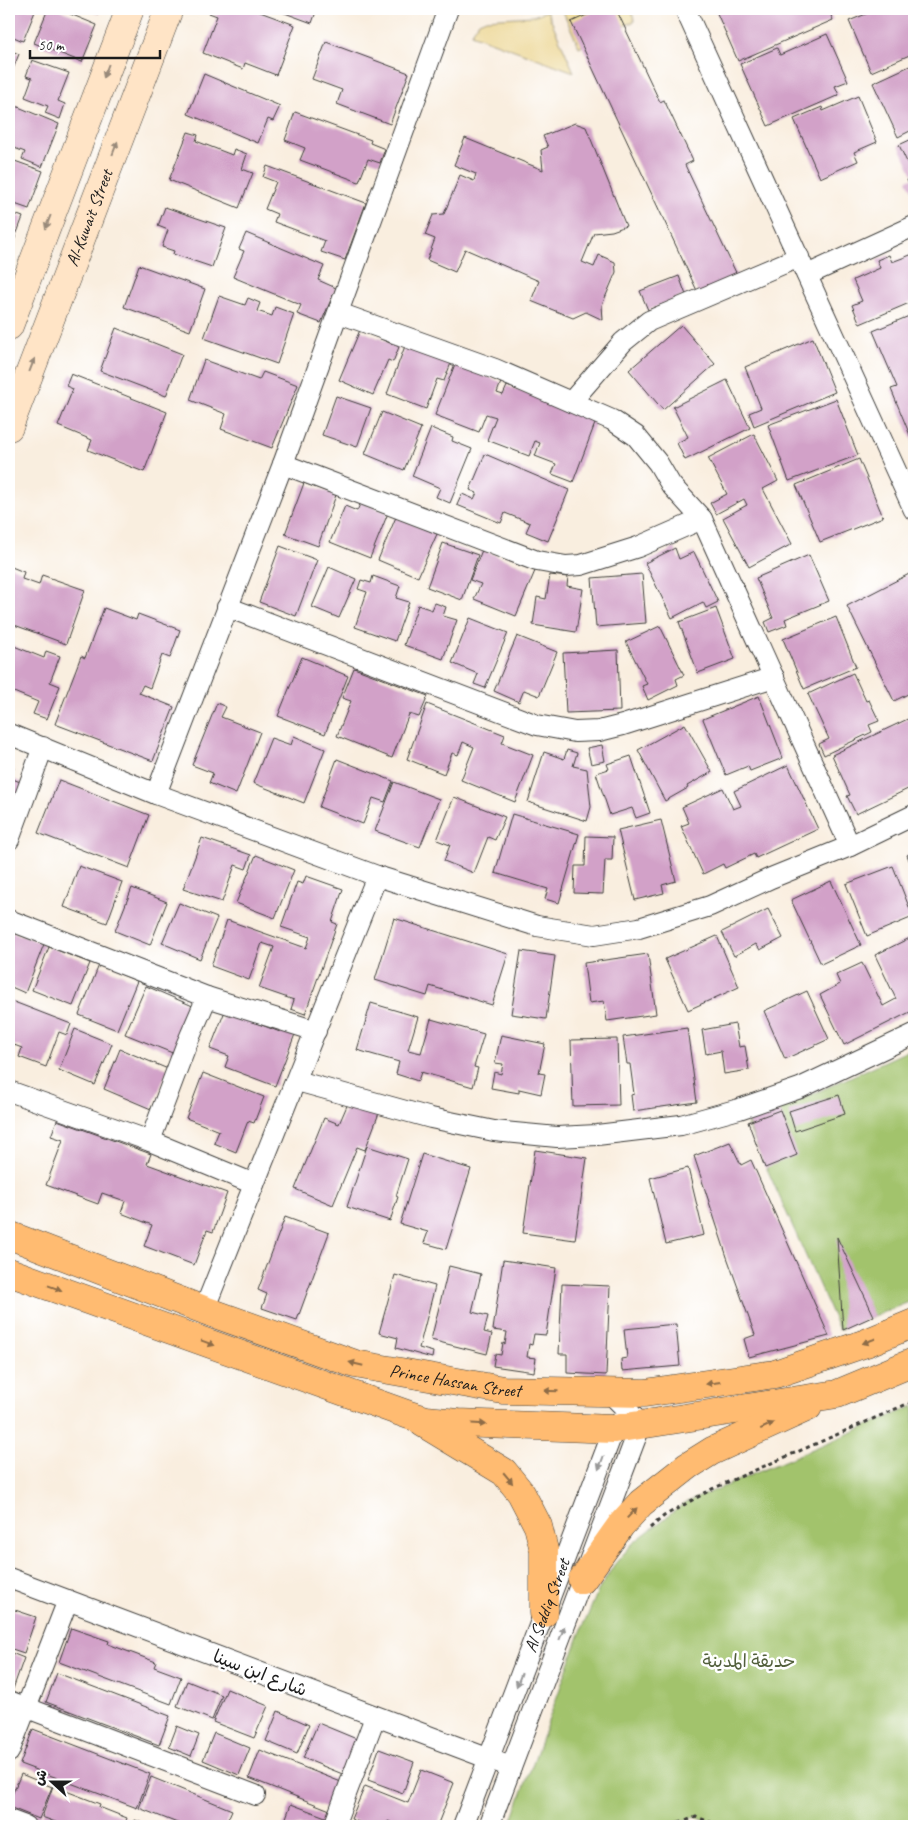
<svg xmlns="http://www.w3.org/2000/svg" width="923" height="1835" font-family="Caveat,'Playpen Sans Arabic',sans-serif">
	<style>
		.green { fill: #a2c36c; stroke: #5f7044 }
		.sand { fill: #eeda9e; stroke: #857b5d }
		.building { fill: #d2a1c8 }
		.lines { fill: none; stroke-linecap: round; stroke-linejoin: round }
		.minor-casing { stroke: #3d3c39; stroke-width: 22 }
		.secondary-casing { stroke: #3d3c39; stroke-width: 29 }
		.primary-casing { stroke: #3d3c39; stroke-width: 29 }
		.path { stroke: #3d3c39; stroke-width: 3; stroke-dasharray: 4 4; stroke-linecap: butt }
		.minor { stroke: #fff; stroke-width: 20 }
		.secondary { stroke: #ffe4c6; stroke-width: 28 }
		.primary { stroke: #ffbb71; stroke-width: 28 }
		.oneway { fill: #998a7a }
		.oneway2 { fill: #8e6c46 }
		.oneway3 { fill: #999 }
		.labels { text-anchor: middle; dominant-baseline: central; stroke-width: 5; stroke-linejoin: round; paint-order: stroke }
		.street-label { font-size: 18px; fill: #1c1c1c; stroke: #fff }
		.park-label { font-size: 18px; fill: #525f3c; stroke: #fff }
	</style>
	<rect width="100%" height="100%" fill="#fff"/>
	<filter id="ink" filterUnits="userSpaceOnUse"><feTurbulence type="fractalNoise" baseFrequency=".02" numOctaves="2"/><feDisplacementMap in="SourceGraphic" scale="10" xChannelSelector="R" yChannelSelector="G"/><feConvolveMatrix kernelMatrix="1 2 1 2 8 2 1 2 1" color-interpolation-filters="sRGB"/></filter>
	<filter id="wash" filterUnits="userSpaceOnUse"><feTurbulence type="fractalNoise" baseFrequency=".0096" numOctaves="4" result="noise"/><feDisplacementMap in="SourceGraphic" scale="20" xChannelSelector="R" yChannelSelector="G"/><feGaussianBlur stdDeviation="1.12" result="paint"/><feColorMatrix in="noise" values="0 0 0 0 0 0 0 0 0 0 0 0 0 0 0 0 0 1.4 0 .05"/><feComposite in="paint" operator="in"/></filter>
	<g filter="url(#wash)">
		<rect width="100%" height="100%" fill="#f9eedf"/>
		<!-- green -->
		<g class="green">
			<polygon points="914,1048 914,1300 839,1330 747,1124"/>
			<polygon points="914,1406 914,1826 722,1826 696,1817 669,1824 668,1826 510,1826 579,1636 598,1591 614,1565 633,1543 685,1503"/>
		</g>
		<!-- sand -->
		<g class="sand">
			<polygon points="562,9 630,9 635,21 579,47"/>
			<polygon points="547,11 574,72 471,34 479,22 486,19 533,16"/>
		</g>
		<g id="blocks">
			<!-- building -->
			<g class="building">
				<polygon points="9,9 36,9 23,41 9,35"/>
				<polygon points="48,9 58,9 97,25 82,62 34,43"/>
				<polygon points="85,9 101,9 98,14"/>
				<polygon points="210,9 252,9 295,25 276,75 245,63 243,69 203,53 217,16 209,13"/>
				<polygon points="274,9 317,9 312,23"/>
				<polygon points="600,9 616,9 660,102 664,100 693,161 685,165 739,279 700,297 571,22"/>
				<polygon points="721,9 828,9 833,20 738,61 716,11"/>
				<polygon points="878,9 914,9 914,53 871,72 849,21"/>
				<polygon points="827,34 848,81 835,86 839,95 768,126 740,64 777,48 780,55"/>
				<polygon points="326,42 409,73 390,124 337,104 342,90 312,79"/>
				<polygon points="9,50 19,54 9,79"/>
				<polygon points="32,60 69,73 58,101 65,104 60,119 45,113 48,106 25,97 32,78 26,76"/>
				<polygon points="914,64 914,129 898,137 873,83"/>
				<polygon points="204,74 280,106 273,121 268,119 258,143 188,114"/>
				<polygon points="858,96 877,142 854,152 858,161 820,178 794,119 822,107 823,111"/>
				<polygon points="16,106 59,124 42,167 22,159 25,152 9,146 9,125"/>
				<polygon points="295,112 371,140 370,143 385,149 380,163 368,159 359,182 300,160 305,148 285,140"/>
				<polygon points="575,123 586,127 626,226 612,231 594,233 582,262 594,267 599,255 615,262 616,272 602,305 603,320 586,312 573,318 531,301 539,281 465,249 455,272 427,260 435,239 425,235 433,215 444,214 460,175 474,181 476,174 454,165 465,138 543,170 541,150 548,147 543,136"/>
				<polygon points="188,132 198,135 196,141 232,155 234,149 247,154 242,169 253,173 239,208 169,180"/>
				<polygon points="914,138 914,195 907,180 914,177 899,145"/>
				<polygon points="9,159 43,171 29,209 9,202"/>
				<polygon points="267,166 366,203 345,260 321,252 325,241 274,222 277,214 265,209 276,182 263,177"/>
				<polygon points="165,207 226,228 212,267 173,254 174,251 162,247 168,230 158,226"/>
				<polygon points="9,212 23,217 9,254"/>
				<polygon points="246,233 324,266 318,280 336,288 321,323 297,314 301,305 233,277 244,251 239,249"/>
				<polygon points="913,254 914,258 914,301 860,324 852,305 862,301 853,280 880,268 877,260 889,255 892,262"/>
				<polygon points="139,265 205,289 190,331 124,307"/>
				<polygon points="679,276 686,295 648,310 640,291"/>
				<polygon points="219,296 245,305 248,298 260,303 257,311 272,316 275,307 294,314 277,364 204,338"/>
				<polygon points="914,314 914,445 891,389 897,387 873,331"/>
				<polygon points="681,325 715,364 663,410 629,370"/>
				<polygon points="116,328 182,354 166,396 100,371"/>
				<polygon points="360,330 399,347 393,362 388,360 373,395 339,380"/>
				<polygon points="813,338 835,392 754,426 749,413 761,408 745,367"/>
				<polygon points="405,346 451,363 444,381 437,379 426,409 387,394"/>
				<polygon points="204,360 259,380 263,372 298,385 272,448 221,429 226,414 190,400"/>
				<polygon points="455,364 501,382 497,393 503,395 507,386 578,412 596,421 573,482 552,474 556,464 535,456 540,443 535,441 529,456 487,440 496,417 486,414 479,432 435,415"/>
				<polygon points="71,374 167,412 144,472 88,450 92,440 58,426 73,389 66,386"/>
				<polygon points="727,380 750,428 685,460 677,443 688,437 673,407"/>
				<polygon points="336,396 371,408 357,447 322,435"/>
				<polygon points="836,399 858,455 789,481 768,425"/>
				<polygon points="382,412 421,428 404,470 365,454"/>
				<polygon points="431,428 453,437 452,441 472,449 450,503 436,497 440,488 412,476"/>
				<polygon points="754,434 778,481 763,489 792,544 749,567 723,518 747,505 744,499 716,514 710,503 727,494 708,458"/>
				<polygon points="485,454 569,490 548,541 526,532 530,523 505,513 501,523 457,505 462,494 474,499 477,493 470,490"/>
				<polygon points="859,459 883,517 820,542 796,485"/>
				<polygon points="304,483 336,495 318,546 285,534"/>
				<polygon points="361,502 388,513 370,558 330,542 345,506 357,511"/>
				<polygon points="396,517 437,534 418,577 378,560"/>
				<polygon points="443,543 478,555 462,600 427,587"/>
				<polygon points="280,546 317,560 296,616 259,602"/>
				<polygon points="675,548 679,559 694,552 718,602 706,608 703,602 672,618 645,563"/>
				<polygon points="482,550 535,571 516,616 474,599 481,584 470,580"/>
				<polygon points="809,555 829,601 785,619 787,625 769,632 765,622 773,618 756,578"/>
				<polygon points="9,566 24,572 22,579 39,585 42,575 85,590 66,644 9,623"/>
				<polygon points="329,567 356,579 339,618 312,607"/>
				<polygon points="913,572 914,576 914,691 894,701 847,606"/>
				<polygon points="642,574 646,623 596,627 592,578"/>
				<polygon points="550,575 568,577 567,586 583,589 576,632 533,625 537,597 546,599"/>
				<polygon points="373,576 400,586 396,598 409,602 395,641 355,627 367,592 358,589 361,580 371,583"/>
				<polygon points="435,603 446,607 443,616 457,620 443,659 404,645 418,605 432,610"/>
				<polygon points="104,608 136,620 138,614 180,630 170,658 162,655 150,688 143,685 139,693 174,707 153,761 55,724 81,656 85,658"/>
				<polygon points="716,608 735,659 698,673 679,622"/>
				<polygon points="836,617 856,667 804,689 783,639"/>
				<polygon points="470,618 508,633 485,688 474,684 478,674 452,663"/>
				<polygon points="660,626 684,675 676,679 678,685 648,700 642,686 647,684 626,642"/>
				<polygon points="517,636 557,652 539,696 524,690 519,702 494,691"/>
				<polygon points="9,644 44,658 46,651 60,656 50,682 60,686 47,719 33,714 38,702 9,690"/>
				<polygon points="618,650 620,711 566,713 563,653"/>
				<polygon points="302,657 348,676 325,734 278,716"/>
				<polygon points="354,668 428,696 419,717 409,714 392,758 337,736 351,701 342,698"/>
				<polygon points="853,673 866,701 869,700 879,721 869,725 872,732 824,755 819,744 829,739 808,694"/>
				<polygon points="759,696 783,758 750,771 748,766 726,775 703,719"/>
				<polygon points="217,703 226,707 221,717 260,732 236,794 209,783 213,773 192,765"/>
				<polygon points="427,704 505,735 502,743 533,755 515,802 461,780 474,747 463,742 458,755 452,753 444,774 407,759"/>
				<polygon points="914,716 914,786 856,814 847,796 850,795 832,755"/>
				<polygon points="685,724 712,772 687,786 688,788 665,801 638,750"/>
				<polygon points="294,736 325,749 304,803 253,783 271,738 291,745"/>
				<polygon points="602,745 605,761 591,764 587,748"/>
				<polygon points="567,750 577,753 573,766 587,769 591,807 587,821 528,802 544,752 564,759"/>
				<polygon points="631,756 650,813 636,818 632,808 610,815 596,773 609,769 607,764"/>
				<polygon points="337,759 393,781 385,802 373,798 363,824 319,807"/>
				<polygon points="788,765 818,829 756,858 754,854 725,868 723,864 703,874 681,826 689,823 682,807 723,788 733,809 741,806 734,791"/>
				<polygon points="9,766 14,768 10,778 23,783 9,817"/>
				<polygon points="59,780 149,815 129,868 38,833"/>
				<polygon points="394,782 439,799 420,847 375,831"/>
				<polygon points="454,797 505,817 495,840 488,837 474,873 444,861 450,845 437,840"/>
				<polygon points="512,814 579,834 559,903 545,899 548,889 495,873"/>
				<polygon points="661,820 676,881 662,885 664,893 635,900 618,830"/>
				<polygon points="586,836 613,837 612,860 605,860 603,894 574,893 575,866 585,866"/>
				<polygon points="202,838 251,855 246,869 235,865 222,902 183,889"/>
				<polygon points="914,852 914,872 907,855"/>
				<polygon points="256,855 294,870 275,918 236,903"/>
				<polygon points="79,866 122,882 107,923 64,907"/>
				<polygon points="893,866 913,917 867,936 846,884"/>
				<polygon points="306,876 343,889 332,922 337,924 305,1014 291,1009 294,1000 259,988 274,947 262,943 249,980 211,966 227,920 306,948 310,937 281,927 297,882 303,884"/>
				<polygon points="831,881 861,945 821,964 791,900"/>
				<polygon points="132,888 167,902 150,945 115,931"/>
				<polygon points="179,903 217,918 200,959 162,943"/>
				<polygon points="768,909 783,938 760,950 756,944 734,956 722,932"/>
				<polygon points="394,918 508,954 492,1005 430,986 427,996 375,980"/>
				<polygon points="9,931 44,944 25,993 9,986"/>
				<polygon points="717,936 739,987 688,1010 665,959"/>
				<polygon points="914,936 914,1010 844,1045 820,995 840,984 836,975 862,963 883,1006 896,999 875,955"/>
				<polygon points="49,947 90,963 73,1006 32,990"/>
				<polygon points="521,951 555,956 546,1019 511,1014"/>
				<polygon points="648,954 656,1014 607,1021 604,1001 589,1003 584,963"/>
				<polygon points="99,965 137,981 117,1030 79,1015"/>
				<polygon points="146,986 195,1007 175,1054 125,1034"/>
				<polygon points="807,991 829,1039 785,1059 764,1011"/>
				<polygon points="9,1000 71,1024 67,1035 59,1032 46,1067 19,1057 22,1048 9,1043"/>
				<polygon points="371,1003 418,1017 408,1050 421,1053 431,1019 484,1034 474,1067 478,1068 473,1087 421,1072 418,1081 396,1074 399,1062 357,1050"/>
				<polygon points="225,1011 280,1032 283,1023 297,1029 275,1086 225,1067 229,1056 210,1049"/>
				<polygon points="735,1024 739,1047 745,1046 749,1070 724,1074 721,1051 706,1054 702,1030"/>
				<polygon points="687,1028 697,1102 633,1111 631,1095 634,1094 630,1064 627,1064 623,1037"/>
				<polygon points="75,1029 112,1044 95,1085 59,1070"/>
				<polygon points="501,1035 545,1044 539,1073 545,1074 541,1094 519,1089 519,1093 491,1088 494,1072 501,1074 503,1064 495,1063"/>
				<polygon points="617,1039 619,1105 573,1106 571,1040"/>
				<polygon points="120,1049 168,1069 151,1109 104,1089"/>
				<polygon points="203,1073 264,1097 254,1123 248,1121 236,1152 214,1143 219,1131 186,1118"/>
				<polygon points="839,1095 845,1114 795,1131 789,1111"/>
				<polygon points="349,1101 379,1113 365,1150 357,1147 333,1205 295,1189 324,1118 339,1124"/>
				<polygon points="780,1110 797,1155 765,1168 748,1122"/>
				<polygon points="57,1120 151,1154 147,1164 227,1193 213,1232 207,1230 194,1265 144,1246 152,1225 121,1213 125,1201 102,1193 98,1204 46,1185 63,1140 51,1136"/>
				<polygon points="730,1142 741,1165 751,1160 829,1336 749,1357 744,1339 755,1335 727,1257 694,1156"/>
				<polygon points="367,1146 408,1159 396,1196 398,1197 390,1221 347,1207"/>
				<polygon points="535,1150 587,1158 575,1240 523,1233"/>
				<polygon points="422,1154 471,1169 446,1249 424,1243 428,1232 400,1224"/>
				<polygon points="688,1168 704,1235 666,1244 650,1178"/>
				<polygon points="285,1217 329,1233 297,1320 262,1308 267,1294 258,1290"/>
				<polygon points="837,1237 874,1316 843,1330"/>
				<polygon points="503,1260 556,1268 546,1335 534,1334 532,1345 529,1344 527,1357 536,1358 534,1372 493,1366 495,1354 501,1355 503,1343 505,1344 507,1332 493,1330"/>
				<polygon points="449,1266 481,1274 472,1312 488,1316 484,1332 492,1334 487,1354 431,1340"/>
				<polygon points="395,1275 435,1286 419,1348 433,1352 432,1358 396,1348 398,1338 379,1333"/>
				<polygon points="562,1284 610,1286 606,1375 567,1373 567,1354 559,1354"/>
				<polygon points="676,1324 680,1366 622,1371 621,1359 627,1358 624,1329"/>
				<polygon points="9,1608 36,1617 24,1653 9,1648"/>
				<polygon points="71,1628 109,1641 108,1644 156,1662 154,1667 181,1677 171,1704 59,1662"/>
				<polygon points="9,1652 24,1658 13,1689 9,1688"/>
				<polygon points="57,1673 170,1716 159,1745 46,1702"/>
				<polygon points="187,1681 222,1695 212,1720 177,1706"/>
				<polygon points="227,1689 268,1706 254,1738 213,1722"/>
				<polygon points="278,1711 309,1725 297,1754 266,1741"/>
				<polygon points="318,1723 359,1740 345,1775 303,1758"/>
				<polygon points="177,1726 199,1735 191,1756 169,1747"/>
				<polygon points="33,1729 150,1774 137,1808 20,1764"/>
				<polygon points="214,1733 250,1748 239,1775 203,1760"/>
				<polygon points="379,1749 414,1762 403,1793 368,1780"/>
				<polygon points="260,1750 341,1782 330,1810 249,1778"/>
				<polygon points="421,1770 454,1783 437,1826 395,1826 395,1824 388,1821 386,1826 369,1826 351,1819 365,1786 408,1803"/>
				<polygon points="21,1774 52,1787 39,1819 9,1807 9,1802"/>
				<polygon points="151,1777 232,1810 225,1826 185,1826 139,1808"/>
				<polygon points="53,1786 100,1804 99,1807 127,1818 124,1826 66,1826 42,1817"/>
				<polygon points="291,1804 328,1818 324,1826 283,1826"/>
				<polygon points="135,1820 150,1826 132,1826"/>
			</g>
		</g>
	</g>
	<g filter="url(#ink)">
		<use href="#blocks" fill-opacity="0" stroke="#3d3c39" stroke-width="1"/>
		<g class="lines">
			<!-- minor casing -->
			<g class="minor-casing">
				<g id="minor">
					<polyline points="685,9 914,510"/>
					<polyline points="807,275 914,226"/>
					<polyline points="339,313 495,369 612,420 636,436 658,463 671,485 702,519 850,846"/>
					<polyline points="571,402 623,342 649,321 799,257"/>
					<polyline points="283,464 537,561 566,566 581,565 638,547 702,519"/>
					<polyline points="227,607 537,725 575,732 599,731 623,725 774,677"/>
					<polyline points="9,734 156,794 377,876 537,926 594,935 639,928 710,906 771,878 850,846 914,815"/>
					<polyline points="156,794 283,464 448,9"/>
					<polyline points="9,840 43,747"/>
					<polyline points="9,920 207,997 185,1048 150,1141"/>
					<polyline points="207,997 316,1031"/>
					<polyline points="297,1081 431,1118 494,1131 557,1137 597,1135 681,1125 739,1109 800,1088 914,1034"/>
					<polyline points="9,1091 150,1141 254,1184"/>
					<polyline points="204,1310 377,876"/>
					<polyline points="9,1578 511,1767"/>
					<polyline points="9,1701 255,1795"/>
					<polyline points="9,1752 68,1600"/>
					<polyline points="9,1820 25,1826"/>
					<polyline points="334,1826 375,1717"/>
					<path id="s1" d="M463,1826L614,1429L623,1419"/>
					<polyline points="489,1826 641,1424 610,1393"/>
				</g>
			</g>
			<!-- secondary casing -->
			<g class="secondary-casing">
				<g id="secondary">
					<polyline points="9,326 130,9"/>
					<path id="s2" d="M9,427L169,9"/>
				</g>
			</g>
			<!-- primary casing -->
			<g class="primary-casing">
				<g id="primary">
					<path id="s3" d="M9,1235L204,1310L355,1364L503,1390L645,1393L775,1374L866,1343L914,1323"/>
					<polyline points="9,1272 409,1415 426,1420 458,1423 614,1429 837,1394 914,1362"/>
					<polyline points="423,1423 504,1472 521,1493 538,1526 544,1550 544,1613"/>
					<polyline points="582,1580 621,1525 641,1503 688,1466 712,1451 808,1407"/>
				</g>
			</g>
			<!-- path -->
			<g class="path">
				<polyline points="650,1528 664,1516 712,1489 914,1401"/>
				<polyline points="671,1826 696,1817 722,1826"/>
			</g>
			<!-- minor -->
			<use href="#minor" class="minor"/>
			<!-- secondary -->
			<use href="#secondary" class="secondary"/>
			<!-- primary -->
			<use href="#primary" class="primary"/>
		</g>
		<!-- one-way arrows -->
		<defs><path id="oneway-solid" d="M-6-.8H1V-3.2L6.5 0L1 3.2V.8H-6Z" transform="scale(1.25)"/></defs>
		<g class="oneway">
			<use href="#oneway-solid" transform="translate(106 71) rotate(111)"/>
			<use href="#oneway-solid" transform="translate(115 148) rotate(-69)"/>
			<use href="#oneway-solid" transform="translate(48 222) rotate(111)"/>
			<use href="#oneway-solid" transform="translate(32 365) rotate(-69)"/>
		</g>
		<g class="oneway2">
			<use href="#oneway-solid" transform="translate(55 1288) rotate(20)"/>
			<use href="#oneway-solid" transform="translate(869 1341) rotate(159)"/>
			<use href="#oneway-solid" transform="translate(208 1343) rotate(20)"/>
			<use href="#oneway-solid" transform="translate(356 1364) rotate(-166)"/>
			<use href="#oneway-solid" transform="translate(713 1383) rotate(172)"/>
			<use href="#oneway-solid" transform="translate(551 1391) rotate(-179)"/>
			<use href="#oneway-solid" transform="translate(479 1424) rotate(3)"/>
			<use href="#oneway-solid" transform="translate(767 1426) rotate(-25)"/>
			<use href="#oneway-solid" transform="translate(508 1478) rotate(50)"/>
			<use href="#oneway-solid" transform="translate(632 1513) rotate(-46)"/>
		</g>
		<g class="oneway3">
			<use href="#oneway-solid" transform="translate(601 1463) rotate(111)"/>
			<use href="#oneway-solid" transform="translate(562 1633) rotate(-69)"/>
			<use href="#oneway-solid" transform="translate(519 1680) rotate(111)"/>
		</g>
	</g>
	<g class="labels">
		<!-- street labels -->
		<g class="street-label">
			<text stroke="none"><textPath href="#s2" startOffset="224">Al-Kuwait Street</textPath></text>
			<text stroke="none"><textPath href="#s3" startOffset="471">Prince Hassan Street</textPath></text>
			<text stroke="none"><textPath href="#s1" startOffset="236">Al Seddiq Street</textPath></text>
			<text transform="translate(260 1673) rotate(21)">شارع ابن سينا</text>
		</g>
		<!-- park labels -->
		<g class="park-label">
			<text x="749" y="1661">حديقة المدينة</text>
		</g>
	</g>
	<!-- margin -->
	<rect width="923" height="1835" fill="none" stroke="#fff" stroke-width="30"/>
	<!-- north arrow -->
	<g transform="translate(52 1782) rotate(291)" stroke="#ffffff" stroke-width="4" paint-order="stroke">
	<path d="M0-4L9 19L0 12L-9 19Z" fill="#1c1c1c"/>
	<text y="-8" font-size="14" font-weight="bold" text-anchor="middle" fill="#1c1c1c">ش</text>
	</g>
	<!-- scale -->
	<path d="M30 50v8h130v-8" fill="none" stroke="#1c1c1c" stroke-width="2.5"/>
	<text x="38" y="50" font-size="15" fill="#1c1c1c" stroke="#ffffff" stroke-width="4" paint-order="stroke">50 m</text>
</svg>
